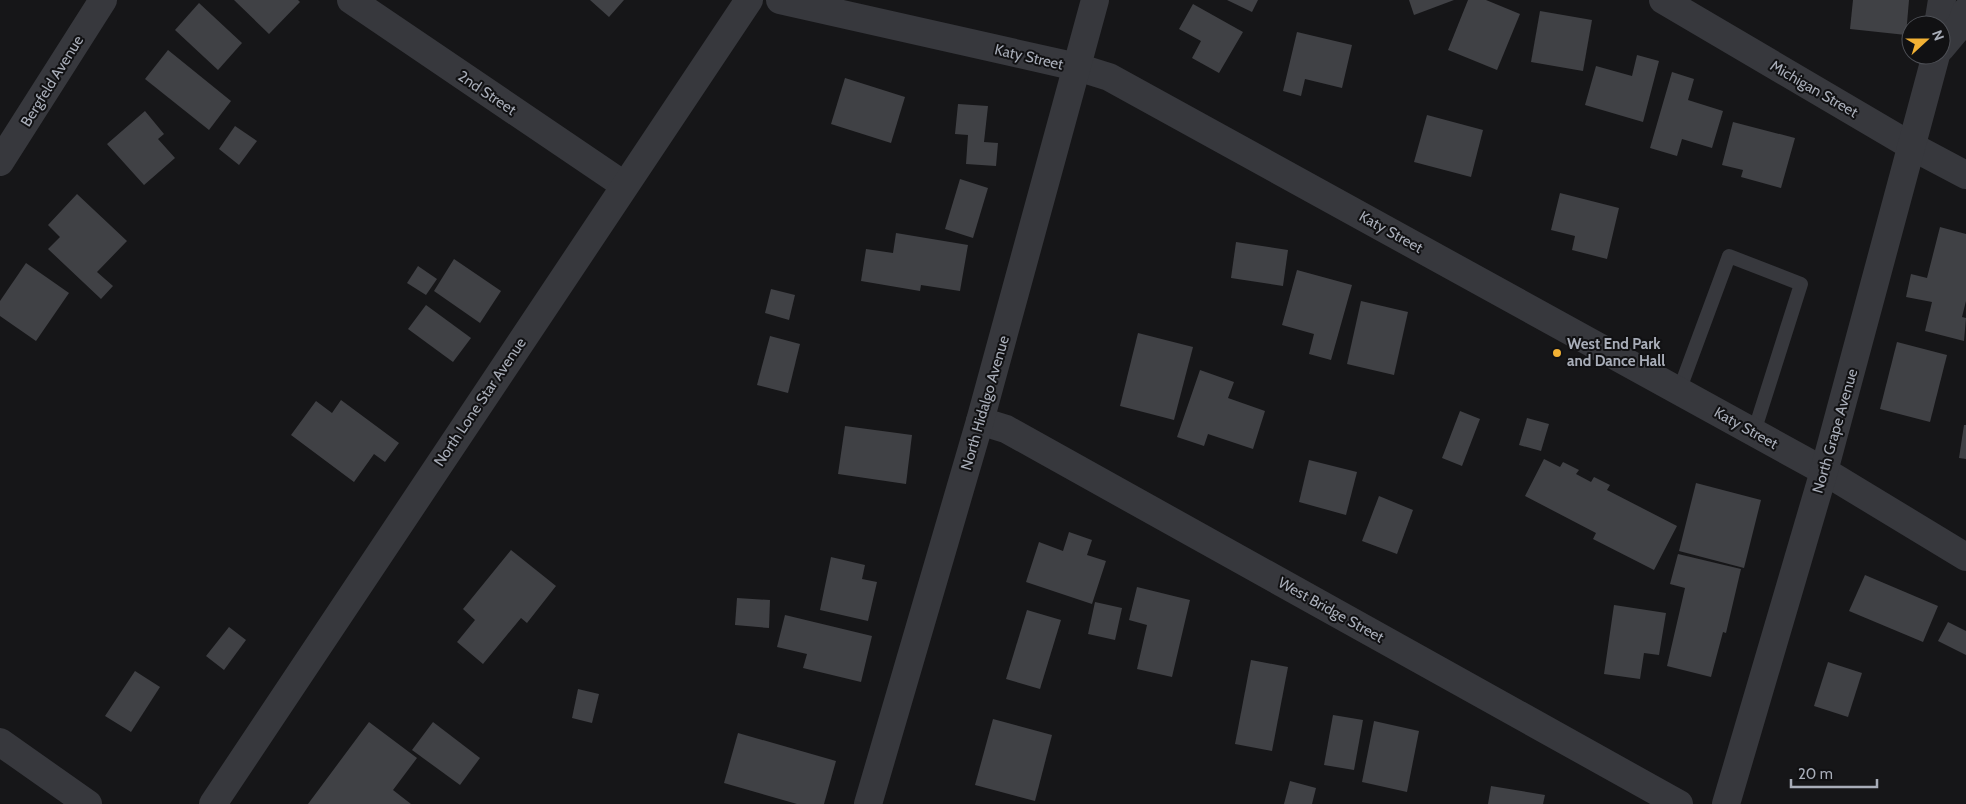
<svg xmlns="http://www.w3.org/2000/svg" width="1966" height="804" font-family="Cabin,sans-serif">
	<style>
		.building { fill: #404145 }
		.lines { fill: none; stroke-linecap: round; stroke-linejoin: round }
		.service { stroke: #37383d; stroke-width: 14 }
		.minor { stroke: #37383d; stroke-width: 28 }
		.tertiary { stroke: #37383d; stroke-width: 28 }
		.poi-dot { fill: #f2b134; stroke: #111113; stroke-width: 2 }
		.labels { text-anchor: middle; dominant-baseline: central; stroke-width: 4; stroke-linejoin: round; paint-order: stroke }
		.street-label { font-size: 15px; fill: #a8adb8; stroke: #111113 }
		.poi-label { font-size: 15px; font-weight: bold; fill: #a8adb8; stroke: #111113; text-anchor: start }
	</style>
	<rect width="100%" height="100%" fill="#161618"/>
	<!-- building -->
	<g class="building">
		<polygon points="234,0 298,0 300,2 269,34"/>
		<polygon points="590,0 624,0 609,17"/>
		<polygon points="1227,0 1258,0 1252,12"/>
		<polygon points="1409,0 1454,0 1414,15"/>
		<polygon points="1468,0 1486,0 1520,14 1497,70 1448,50"/>
		<polygon points="1853,0 1909,0 1906,35 1850,29"/>
		<polygon points="199,3 242,43 218,70 175,30"/>
		<polygon points="1193,4 1243,32 1219,73 1192,58 1201,41 1179,29"/>
		<polygon points="1540,11 1592,20 1583,71 1531,62"/>
		<polygon points="1297,32 1352,45 1342,88 1305,79 1301,96 1283,91"/>
		<polygon points="168,50 231,101 209,130 145,79"/>
		<polygon points="1637,55 1659,61 1643,122 1585,105 1596,66 1632,76"/>
		<polygon points="1672,72 1694,79 1688,100 1723,111 1712,148 1682,139 1677,156 1650,148"/>
		<polygon points="845,78 905,97 891,143 831,124"/>
		<polygon points="958,104 988,106 984,142 998,143 996,166 966,164 968,135 955,134"/>
		<polygon points="145,111 164,134 158,139 175,158 144,185 107,144"/>
		<polygon points="1427,115 1483,130 1471,177 1414,162"/>
		<polygon points="1733,122 1795,138 1781,188 1741,177 1743,170 1722,165"/>
		<polygon points="235,126 257,141 239,165 219,149"/>
		<polygon points="960,179 988,188 973,238 945,229"/>
		<polygon points="1560,193 1619,208 1607,259 1572,250 1575,236 1551,230"/>
		<polygon points="77,194 127,241 97,272 113,286 101,299 48,249 60,237 48,225"/>
		<polygon points="1940,227 1966,234 1966,301 1962,317 1966,318 1964,341 1925,331 1932,302 1906,297 1911,274 1927,278"/>
		<polygon points="896,233 968,245 960,291 921,285 920,291 861,281 866,249 893,253"/>
		<polygon points="1236,242 1288,250 1283,286 1231,278"/>
		<polygon points="454,259 501,291 480,323 434,291"/>
		<polygon points="26,263 69,293 36,341 0,316 0,301"/>
		<polygon points="418,266 437,279 426,295 407,283"/>
		<polygon points="1297,270 1352,285 1331,360 1309,354 1314,334 1282,325"/>
		<polygon points="771,289 795,295 789,320 765,313"/>
		<polygon points="1361,301 1408,312 1394,375 1347,364"/>
		<polygon points="426,305 471,338 453,362 408,329"/>
		<polygon points="1138,333 1193,347 1174,420 1120,406"/>
		<polygon points="770,336 800,344 788,393 757,385"/>
		<polygon points="1897,342 1947,355 1930,422 1880,409"/>
		<polygon points="1200,370 1234,382 1228,398 1265,411 1253,449 1208,434 1204,446 1177,437"/>
		<polygon points="341,400 399,443 385,462 374,454 354,482 291,435 316,401 332,413"/>
		<polygon points="1460,411 1480,419 1462,466 1442,458"/>
		<polygon points="1527,418 1549,424 1541,451 1519,445"/>
		<polygon points="1964,425 1966,425 1966,459 1959,458"/>
		<polygon points="845,426 912,435 906,484 838,474"/>
		<polygon points="1544,459 1560,467 1563,462 1579,470 1576,474 1591,482 1594,477 1610,485 1607,490 1677,526 1654,570 1593,539 1596,533 1525,496"/>
		<polygon points="1309,460 1357,472 1346,515 1299,502"/>
		<polygon points="1696,483 1761,500 1744,568 1679,551"/>
		<polygon points="1379,496 1413,510 1397,554 1362,541"/>
		<polygon points="1069,532 1092,540 1087,555 1106,561 1092,604 1026,582 1039,542 1063,551"/>
		<polygon points="511,550 556,586 527,623 521,618 483,664 457,642 475,620 463,609"/>
		<polygon points="1678,554 1741,569 1726,633 1723,632 1711,677 1667,666 1685,588 1670,584"/>
		<polygon points="831,557 865,565 862,579 877,582 868,621 820,610"/>
		<polygon points="1865,575 1938,606 1923,642 1849,611"/>
		<polygon points="1137,587 1190,600 1172,677 1137,669 1147,625 1129,620"/>
		<polygon points="737,598 770,600 769,628 735,625"/>
		<polygon points="1095,602 1122,608 1115,640 1088,634"/>
		<polygon points="1614,605 1666,613 1659,655 1644,653 1640,679 1604,674"/>
		<polygon points="1027,610 1061,620 1040,689 1006,679"/>
		<polygon points="785,615 872,636 861,682 803,668 807,654 777,647"/>
		<polygon points="1948,622 1966,631 1966,655 1938,641"/>
		<polygon points="229,627 246,640 224,670 206,656"/>
		<polygon points="1251,660 1288,667 1272,751 1235,744"/>
		<polygon points="1828,662 1862,673 1848,717 1814,706"/>
		<polygon points="135,671 160,687 131,732 105,716"/>
		<polygon points="578,689 599,694 592,723 572,718"/>
		<polygon points="1333,715 1363,720 1354,770 1324,765"/>
		<polygon points="993,719 1052,735 1035,801 975,785"/>
		<polygon points="1374,721 1419,731 1407,792 1362,782"/>
		<polygon points="369,722 417,758 393,790 411,804 308,804"/>
		<polygon points="433,722 480,758 460,785 412,750"/>
		<polygon points="738,733 836,761 824,804 797,804 724,783"/>
		<polygon points="1290,781 1316,788 1312,804 1284,804"/>
		<polygon points="1491,786 1545,795 1543,804 1488,804"/>
	</g>
	<g class="lines">
		<!-- service -->
		<polyline class="service" points="1679,391 1729,256 1801,284 1754,432"/>
		<!-- minor -->
		<g class="minor">
			<polyline points="351,0 624,185"/>
			<polyline points="780,0 1077,67 1109,77 1824,471 1966,557"/>
			<polyline points="1663,0 1913,147 1966,175"/>
			<polyline points="1938,25 1942,0"/>
			<polyline points="1941,48 1962,23 1966,11"/>
			<polyline points="0,162 103,0"/>
			<polyline points="980,421 1006,429 1679,804"/>
			<polyline points="213,804 749,0"/>
			<polyline points="868,804 980,421 1095,0"/>
			<polyline points="1726,804 1824,471 1936,55"/>
		</g>
		<!-- tertiary -->
		<polyline class="tertiary" points="0,742 88,804"/>
	</g>
	<!-- markers -->
	<circle class="poi-dot" cx="1557" cy="353" r="5"/>
	<g class="labels">
		<!-- street labels -->
		<g class="street-label">
			<text transform="translate(1029 57) rotate(13)">Katy Street</text>
			<text transform="translate(52 81) rotate(-58)">Bergfeld Avenue</text>
			<text transform="translate(1814 89) rotate(30)">Michigan Street</text>
			<text transform="translate(487 93) rotate(34)">2nd Street</text>
			<text transform="translate(1391 232) rotate(29)">Katy Street</text>
			<text transform="translate(480 402) rotate(-56)">North Lone Star Avenue</text>
			<text transform="translate(985 403) rotate(-74)">North Hidalgo Avenue</text>
			<text transform="translate(1746 428) rotate(29)">Katy Street</text>
			<text transform="translate(1835 431) rotate(-74)">North Grape Avenue</text>
			<text transform="translate(1331 610) rotate(29)">West Bridge Street</text>
		</g>
		<!-- poi labels -->
		<g class="poi-label">
			<text x="1567" y="344">West End Park<tspan x="1567" dy="17">and Dance Hall</tspan></text>
		</g>
	</g>
	<!-- north arrow -->
	<g transform="translate(1926 40) rotate(69)"><circle r="24" fill="#111113" stroke="#4d4f55"/>
	<path d="M0-4L9 19L0 12L-9 19Z" fill="#f2b134"/>
	<text y="-8" font-size="14" font-weight="bold" text-anchor="middle" fill="#a8adb8">N</text>
	</g>
	<!-- scale -->
	<path d="M1791 779v8h86v-8" fill="none" stroke="#a8adb8" stroke-width="2.5"/>
	<text x="1798" y="779" font-size="15" fill="#a8adb8" stroke="#111113" stroke-width="4" paint-order="stroke">20 m</text>
</svg>
